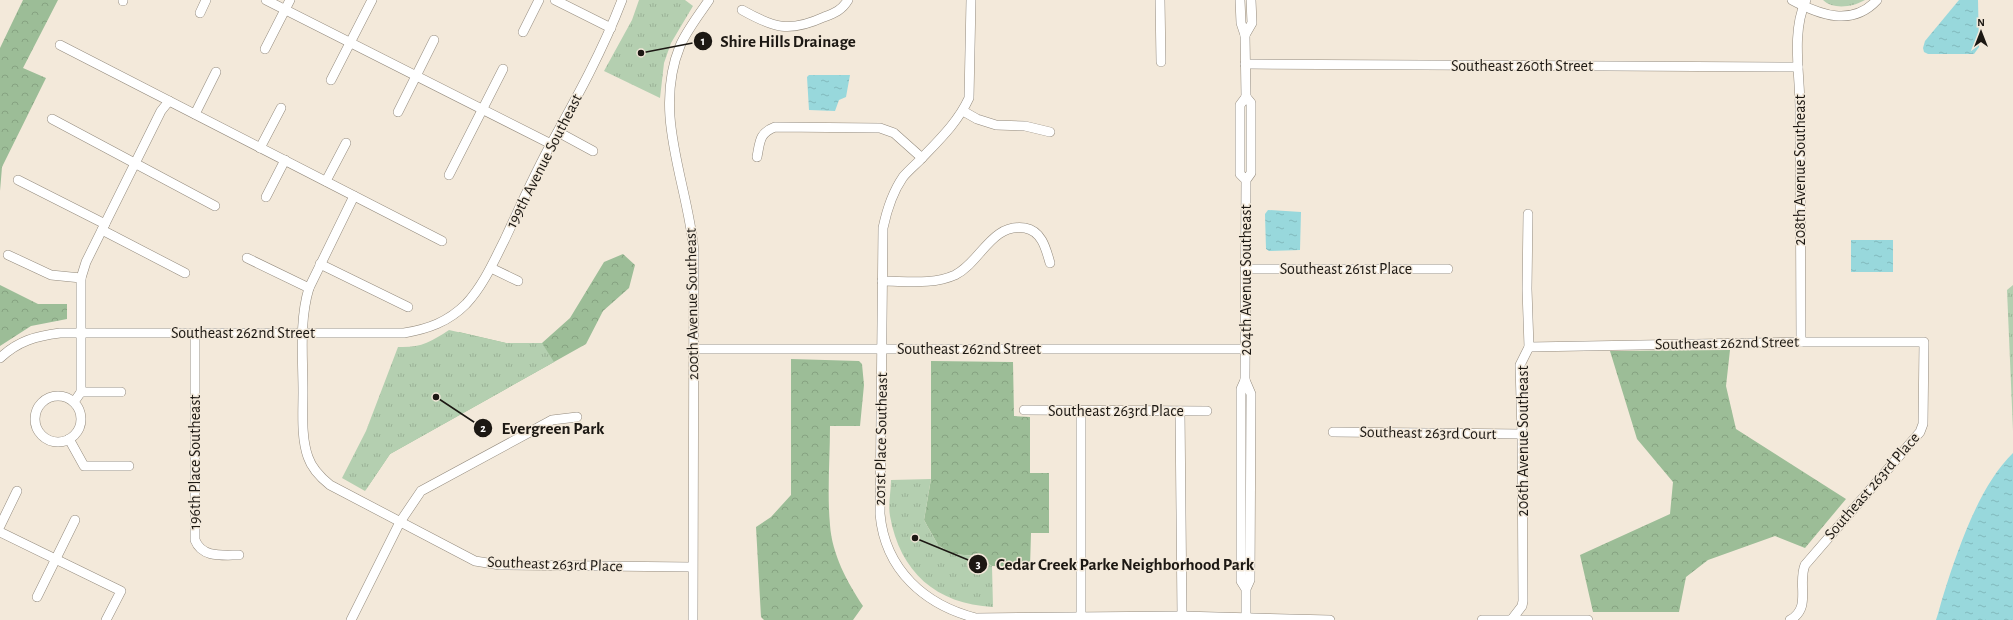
<svg xmlns="http://www.w3.org/2000/svg" width="2013" height="620" font-family="'Alegreya Sans',sans-serif">
	<style>
		.forest { fill: url(#forest-crowns) }
		.park { fill: url(#park-tufts) }
		.water { fill: url(#water-ripples) }
		.lines { fill: none; stroke-linecap: round; stroke-linejoin: round }
		.minor-casing { stroke: #938a7d; stroke-width: 10 }
		.minor { stroke: #fff; stroke-width: 9 }
		.labels { text-anchor: middle; dominant-baseline: central; stroke-width: 3; stroke-linejoin: round; paint-order: stroke }
		.street-label { font-size: 16px; fill: #1c1813; stroke: #f3e9da }
		.leader { fill: none; stroke: #1c1813; stroke-width: 1.5 }
		.callout-dot { fill: #1c1813; stroke: #f3e9da; stroke-width: 1.5 }
		.mark-label { font-size: 12px; text-anchor: middle; font-weight: bold; fill: #fff }
		.callout-label { font-size: 17px; text-anchor: middle; font-weight: bold; fill: #1c1813; stroke: #f3e9da; stroke-width: 3; stroke-linejoin: round; paint-order: stroke }
	</style>
	<defs>
		<pattern id="forest-crowns" width="20" height="18" patternUnits="userSpaceOnUse"><rect width="20" height="18" fill="#9cbd97"/><path d="M2 6a3 3 0 1 1 6 0M12 15a3 3 0 1 1 6 0" fill="none" stroke="#86a281"/></pattern>
		<pattern id="park-tufts" width="24" height="20" patternUnits="userSpaceOnUse"><rect width="24" height="20" fill="#b4cfb0"/><path d="M3 7l-1-3M5 7V3M7 7l1-3M15 17l-1-3M17 17v-4M19 17l1-3" fill="none" stroke="#9ab196"/></pattern>
		<pattern id="water-ripples" width="26" height="14" patternUnits="userSpaceOnUse"><rect width="26" height="14" fill="#98d8dc"/><path d="M2 4q2-2 4 0t4 0M15 11q2-2 4 0t4 0" fill="none" stroke="#82b9bc"/></pattern>
	</defs>
	<rect width="100%" height="100%" fill="#f3e9da"/>
	<!-- forest -->
	<g class="forest">
		<polygon points="23,0 58,0 23,68 46,78 2,167 0,191 0,48"/>
		<polygon points="623,254 635,265 629,288 603,311 586,344 390,454 365,491 459,332 506,343 542,343 570,318 604,262"/>
		<polygon points="0,285 38,304 67,304 67,319 31,326 0,346"/>
		<polygon points="1730,350 1726,386 1736,429 1846,499 1805,548 1775,536 1708,560 1686,577 1679,612 1593,612 1580,555 1670,514 1673,482 1637,439 1610,351"/>
		<path d="M791,359L859,361L862,364L864,385L860,426H830C830,459 827,492 830,525C832,554 847,582 863,606L853,620H764L761,617L756,527L771,517L791,495Z"/>
		<polygon points="931,361 1013,362 1014,416 1030,417 1030,473 1049,473 1049,533 1031,533 1030,567 992,566 976,556 952,554 938,545 924,520 931,479"/>
	</g>
	<!-- park -->
	<g class="park">
		<polygon points="639,0 685,0 693,6 671,43 664,63 660,98 604,71 632,20"/>
		<path d="M1823,0H1865C1853,7 1833,10 1823,0Z"/>
		<polygon points="2013,285 2013,431 2007,290"/>
		<path d="M449,330L506,343H542L554,362L390,454L365,491L342,478L366,431L398,347C420,348 431,342 449,330Z"/>
		<path d="M931,479L924,520L938,545L952,554L976,556L992,566L993,607C936,604 900,572 890,516C888,505 891,491 891,480Z"/>
	</g>
	<!-- water -->
	<g class="water">
		<polygon points="1959,0 1978,0 1979,47 1974,54 1928,54 1924,52 1923,48 1925,41"/>
		<polygon points="809,75 850,75 846,97 839,100 835,111 809,110 807,77"/>
		<polygon points="1268,210 1301,212 1300,250 1269,251 1266,249 1265,214"/>
		<rect x="1851" y="240" width="42" height="32"/>
		<path d="M2013,453V620H1936C1939,611 1941,602 1944,593C1958,549 1979,486 2013,453Z"/>
	</g>
	<g class="lines">
		<!-- minor casing -->
		<g class="minor-casing">
			<g id="minor">
				<polyline points="266,0 551,144"/>
				<polyline points="555,0 611,28"/>
				<path d="M971,0L969,98C958,122 939,140 920,160C915,165 908,171 903,177C892,193 887,209 883,228L880,514C885,570 925,605 976,618L1182,616L1330,620"/>
				<polyline points="1160,0 1161,62"/>
				<polyline points="1240,0 1241,23 1245,35 1252,23 1251,0"/>
				<path d="M1792,0C1820,15 1852,27 1877,0"/>
				<polyline points="123,1 123,0"/>
				<path d="M742,10C774,28 789,33 824,17C835,13 842,10 848,0"/>
				<polyline points="200,13 206,0"/>
				<polyline points="523,32 539,0"/>
				<polyline points="1245,35 1246,97"/>
				<polyline points="60,45 442,241"/>
				<polyline points="265,49 290,0"/>
				<polyline points="1245,64 1798,67"/>
				<polyline points="331,80 372,0"/>
				<polyline points="963,111 977,119 996,125 1025,126 1050,132"/>
				<polyline points="398,112 434,40"/>
				<polyline points="195,114 216,72"/>
				<polyline points="52,119 215,206"/>
				<polyline points="558,132 593,151"/>
				<polyline points="260,148 281,108"/>
				<path d="M757,157C760,142 759,133 775,127L880,128L894,133L922,158"/>
				<polyline points="449,175 503,69"/>
				<polyline points="18,180 105,224"/>
				<polyline points="326,181 346,143"/>
				<path d="M354,196L309,288C299,321 303,358 303,392C303,413 301,437 308,457C312,469 320,477 330,485L475,561L500,565L692,567"/>
				<polyline points="266,197 285,160"/>
				<polyline points="102,230 185,273"/>
				<polyline points="8,255 51,275 81,278"/>
				<polyline points="247,258 309,288"/>
				<polyline points="320,264 408,307"/>
				<polyline points="491,268 518,281"/>
				<polyline points="1245,269 1448,269"/>
				<path d="M882,281C906,281 933,285 955,275C981,262 991,223 1025,228C1042,231 1046,249 1050,263"/>
				<path d="M195,333V540C202,558 222,555 239,555"/>
				<path d="M1801,342C1801,264 1801,186 1800,108C1800,73 1791,33 1806,0"/>
				<path d="M1529,347L1801,342H1924L1923,424L1920,432L1805,565C1797,584 1812,608 1790,620"/>
				<polyline points="694,349 1245,349"/>
				<path d="M0,358C18,341 36,336 60,333H404C428,329 448,322 466,304C483,286 494,261 505,239C520,207 534,175 551,144C577,97 603,50 622,0"/>
				<polyline points="1245,380 1246,180 1251,173 1251,103 1246,97 1240,105 1240,174 1246,180"/>
				<polyline points="81,392 121,392"/>
				<circle cx="58" cy="419" r="23"/>
				<polyline points="74,402 81,392 81,278 86,262 161,111 169,101"/>
				<polyline points="1024,410 1207,411"/>
				<polyline points="1081,411 1081,620"/>
				<polyline points="1180,411 1182,616"/>
				<polyline points="1333,432 1522,434"/>
				<polyline points="69,439 84,466 129,466"/>
				<polyline points="0,526 17,491"/>
				<polyline points="0,532 121,591 106,620"/>
				<polyline points="1246,589 1241,581 1241,389 1245,380 1251,394 1250,580 1246,589 1246,620"/>
				<polyline points="37,597 75,520"/>
				<polyline points="1512,619 1522,606 1523,601 1522,434 1520,365 1529,347 1527,289 1528,214"/>
				<polyline points="351,620 400,522 421,491 552,420 577,417"/>
				<path d="M693,620L694,252C688,183 652,115 680,46C687,30 699,15 709,0"/>
				<polyline points="1482,620 1588,620"/>
			</g>
		</g>
		<!-- minor -->
		<use href="#minor" class="minor"/>
	</g>
	<g class="labels">
		<!-- street labels -->
		<g class="street-label">
			<text x="1522" y="66">Southeast 260th Street</text>
			<text transform="translate(544 161) rotate(-63)">199th Avenue Southeast</text>
			<text transform="translate(1800 170) rotate(-90)">208th Avenue Southeast</text>
			<text x="1346" y="269">Southeast 261st Place</text>
			<text transform="translate(1246 280) rotate(-90)">204th Avenue Southeast</text>
			<text transform="translate(692 304) rotate(-91)">200th Avenue Southeast</text>
			<text x="243" y="333">Southeast 262nd Street</text>
			<text transform="translate(1727 343) rotate(-1)">Southeast 262nd Street</text>
			<text x="969" y="349">Southeast 262nd Street</text>
			<text x="1116" y="411">Southeast 263rd Place</text>
			<text transform="translate(1428 433) rotate(1)">Southeast 263rd Court</text>
			<text transform="translate(881 439) rotate(-89)">201st Place Southeast</text>
			<text transform="translate(1523 441) rotate(-90)">206th Avenue Southeast</text>
			<text transform="translate(195 462) rotate(-90)">196th Place Southeast</text>
			<text transform="translate(1872 486) rotate(-49)">Southeast 263rd Place</text>
			<text transform="translate(555 564) rotate(2)">Southeast 263rd Place</text>
		</g>
	</g>
	<!-- callouts -->
	<path class="leader" d="M641 53L703 41M436 397L483 428M915 538L978 564"/>
	<g class="callout-dot">
		<circle cx="641" cy="53" r="4"/>
		<circle cx="436" cy="397" r="4"/>
		<circle cx="915" cy="538" r="4"/>
		<circle cx="703" cy="41" r="10"/>
		<circle cx="483" cy="428" r="10"/>
		<circle cx="978" cy="564" r="10"/>
	</g>
	<g class="mark-label">
		<text x="703" y="45">1</text>
		<text x="483" y="432">2</text>
		<text x="978" y="568">3</text>
	</g>
	<g class="callout-label">
		<text x="788" y="47">Shire Hills Drainage</text>
		<text x="553" y="434">Evergreen Park</text>
		<text x="1125" y="570">Cedar Creek Parke Neighborhood Park</text>
	</g>
	<!-- north arrow -->
	<g transform="translate(1981 32)" stroke="#f3e9da" stroke-width="3" paint-order="stroke">
	<path d="M0-3L7 15L0 10L-7 15Z" fill="#1c1813"/>
	<text y="-6" font-size="11" font-weight="bold" text-anchor="middle" fill="#1c1813">N</text>
	</g>
</svg>
